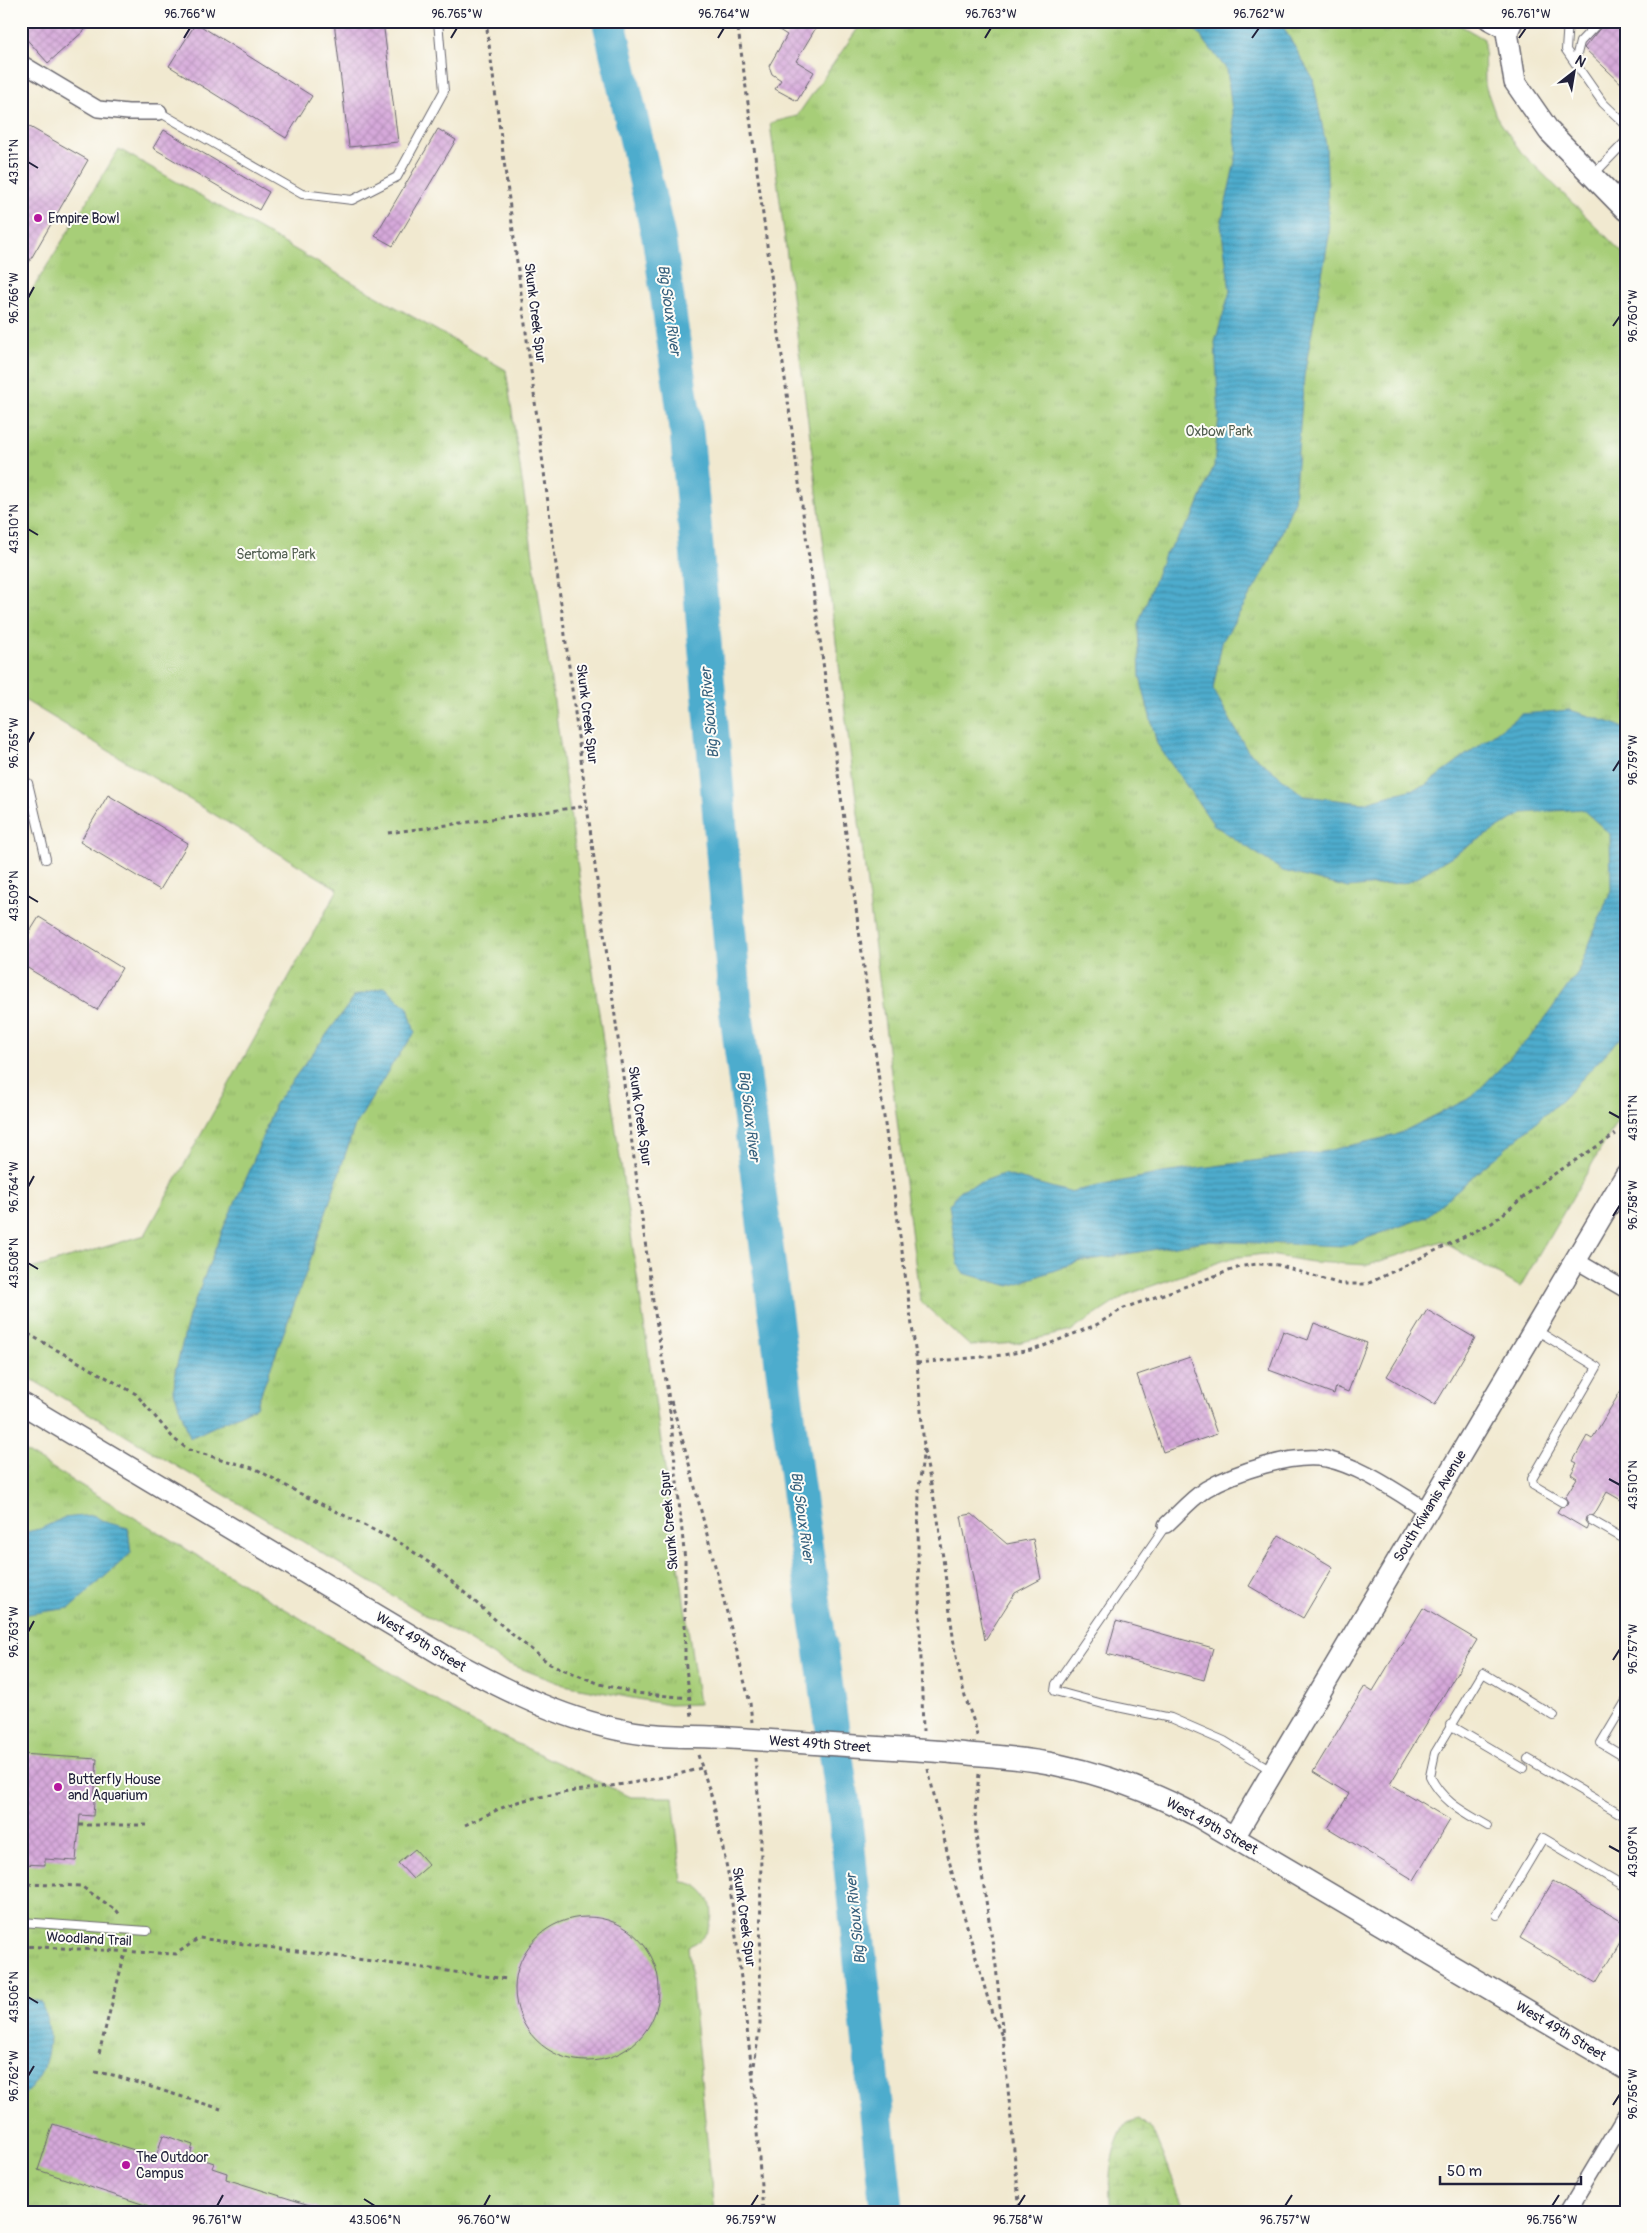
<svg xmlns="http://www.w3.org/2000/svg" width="1647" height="2233" font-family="Pangolin,sans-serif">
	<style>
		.wetland { fill: url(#wetland-marsh); stroke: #64785a }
		.park { fill: url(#park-tufts); stroke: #64785a }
		.water { fill: url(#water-rules); stroke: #386784 }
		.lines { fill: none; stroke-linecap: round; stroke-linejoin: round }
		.stream { stroke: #4eaccd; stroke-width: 5.5 }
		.river { stroke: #4eaccd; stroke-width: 34 }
		.building { fill: url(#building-cross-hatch) }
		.lane-casing { stroke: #6a686f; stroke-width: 10 }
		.street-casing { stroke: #6a686f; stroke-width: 18 }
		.secondary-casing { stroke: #6a686f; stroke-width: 24 }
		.path { stroke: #6a686f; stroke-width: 3; stroke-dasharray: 4 4; stroke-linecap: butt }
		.lane { stroke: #fff; stroke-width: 8 }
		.street { stroke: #fff; stroke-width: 15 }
		.secondary { stroke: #fff; stroke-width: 21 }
		.secondary-bridge-casing { stroke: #6a686f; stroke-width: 24; stroke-linecap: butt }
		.secondary-bridge { stroke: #fff; stroke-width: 21 }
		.ticks { fill: none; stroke: #22223b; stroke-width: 2 }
		.poi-dot { fill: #b5179e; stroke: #fdfcf7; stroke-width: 2 }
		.labels { text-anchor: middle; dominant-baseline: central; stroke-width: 4; stroke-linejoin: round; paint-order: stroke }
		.poi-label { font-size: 14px; fill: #22223b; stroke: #fdfcf7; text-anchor: start }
		.street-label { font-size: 14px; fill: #22223b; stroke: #fdfcf7 }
		.park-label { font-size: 14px; fill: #515e50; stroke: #fdfcf7 }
		.water-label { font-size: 15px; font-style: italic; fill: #36607d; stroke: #fdfcf7 }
		.neatline { fill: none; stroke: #22223b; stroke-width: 2 }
		.ticks-label { font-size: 12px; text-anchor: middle; fill: #22223b }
	</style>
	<defs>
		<pattern id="wetland-marsh" width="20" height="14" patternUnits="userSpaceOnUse" patternTransform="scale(1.25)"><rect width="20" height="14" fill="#a7ce78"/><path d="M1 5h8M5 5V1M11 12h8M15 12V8" fill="none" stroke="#8fb169"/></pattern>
		<pattern id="park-tufts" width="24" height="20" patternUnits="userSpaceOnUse" patternTransform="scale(1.25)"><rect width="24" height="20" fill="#a7ce78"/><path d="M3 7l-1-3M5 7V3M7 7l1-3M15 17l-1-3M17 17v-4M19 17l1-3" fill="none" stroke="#8fb169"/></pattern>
		<pattern id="water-rules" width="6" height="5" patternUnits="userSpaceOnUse" patternTransform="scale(1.25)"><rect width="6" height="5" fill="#4eaccd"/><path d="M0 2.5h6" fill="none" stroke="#408ca8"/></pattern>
		<pattern id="building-cross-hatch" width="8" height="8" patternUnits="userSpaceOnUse" patternTransform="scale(1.25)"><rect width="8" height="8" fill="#d6a9da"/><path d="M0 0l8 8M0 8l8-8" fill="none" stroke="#b791bc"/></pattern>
	</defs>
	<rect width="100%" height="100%" fill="#fdfcf7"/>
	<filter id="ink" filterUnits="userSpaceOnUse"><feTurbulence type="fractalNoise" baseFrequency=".02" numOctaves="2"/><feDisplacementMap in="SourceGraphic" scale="10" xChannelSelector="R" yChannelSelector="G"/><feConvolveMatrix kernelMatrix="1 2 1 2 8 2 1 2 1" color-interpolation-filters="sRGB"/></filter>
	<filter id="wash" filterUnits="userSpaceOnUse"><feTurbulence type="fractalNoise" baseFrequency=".0096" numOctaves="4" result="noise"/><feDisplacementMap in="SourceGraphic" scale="20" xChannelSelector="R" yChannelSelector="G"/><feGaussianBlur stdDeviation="1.12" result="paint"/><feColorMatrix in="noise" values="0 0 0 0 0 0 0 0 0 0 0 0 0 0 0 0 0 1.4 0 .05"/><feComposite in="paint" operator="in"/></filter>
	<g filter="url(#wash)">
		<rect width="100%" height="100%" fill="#f1e9d0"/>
		<!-- wetland -->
		<path class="wetland" d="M1139,2119L1152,2130L1186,2212H1111C1108,2180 1109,2151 1126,2123Z"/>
		<!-- park -->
		<g class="park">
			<polygon points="863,21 1453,21 1484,39 1485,85 1496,116 1521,152 1626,256 1626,1106 1520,1287 1442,1241 1368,1265 1312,1262 1264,1254 1231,1258 1126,1295 1071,1331 1017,1343 970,1346 920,1301 770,123 797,116"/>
			<polygon points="119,149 506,370 699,1704 669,1705 564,1685 504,1662 21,1373 21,1272 145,1235 338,889 21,698 21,308"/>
			<path d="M21,1449L475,1724L631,1797H673L682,1882C719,1884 722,1936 688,1946L714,2212H21Z"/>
		</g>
		<!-- water -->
		<g class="water">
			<polygon points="1189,21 1280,21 1281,23 1313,79 1326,145 1329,236 1304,376 1294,501 1270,562 1222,642 1213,689 1247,750 1304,796 1363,803 1424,786 1521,714 1570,710 1618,725 1626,730 1626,1032 1563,1099 1426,1217 1345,1246 1205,1241 1078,1262 1010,1286 963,1273 958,1263 949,1205 960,1190 1003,1174 1069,1192 1162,1173 1322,1152 1396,1135 1472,1097 1536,1031 1578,972 1611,890 1610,834 1582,809 1523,813 1409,882 1348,888 1283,871 1214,825 1157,744 1140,677 1138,625 1163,557 1193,517 1214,466 1219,416 1215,342 1230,291 1221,225 1237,152 1227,70"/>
			<polygon points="384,987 408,1008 415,1033 393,1063 354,1128 307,1270 256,1407 190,1438 174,1391 175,1372 190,1313 225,1224 249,1172 275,1104 355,996"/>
			<polygon points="93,1515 105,1522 128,1528 131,1553 70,1608 21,1615 21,1533 40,1529 63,1518"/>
			<path d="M23,1997L41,2002C43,2009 47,2017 48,2025C52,2049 43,2083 21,2096V2000Z"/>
		</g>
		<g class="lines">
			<!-- stream -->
			<polyline class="stream" points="856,2212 887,2207"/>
			<!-- river -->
			<polyline class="river" points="609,21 659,239 687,436 736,1011 801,1513 845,1816 887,2212"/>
		</g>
		<g id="blocks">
			<!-- building -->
			<g class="building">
				<polygon points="21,21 95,21 48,63 21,33"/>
				<polygon points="334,21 383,21 398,142 349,147"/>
				<polygon points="765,21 820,21 796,61 814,72 797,101 775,89 781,80 772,74 769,66 787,35"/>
				<polygon points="1606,21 1626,21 1626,88 1584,48"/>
				<polygon points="196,23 312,96 286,138 169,66"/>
				<polygon points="21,122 88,160 21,276"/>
				<polygon points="438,129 456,140 393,246 375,236"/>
				<polygon points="164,130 269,192 259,210 153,148"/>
				<polygon points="108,795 188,843 160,890 80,842"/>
				<polygon points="39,917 122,968 97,1010 21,964 21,946"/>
				<polygon points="1427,1310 1475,1338 1435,1405 1387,1376"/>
				<polygon points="1314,1323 1367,1343 1348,1392 1336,1387 1334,1394 1269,1370 1283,1331 1308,1340"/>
				<polygon points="1190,1357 1217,1434 1163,1452 1137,1375"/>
				<polygon points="1626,1382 1626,1503 1607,1492 1594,1515 1586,1517 1585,1521 1588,1525 1586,1529 1557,1512 1560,1507 1567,1505 1568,1502 1565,1497 1577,1478 1571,1474 1577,1463 1573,1461 1587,1436 1592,1439"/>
				<polygon points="972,1514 1007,1544 1033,1539 1041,1579 1015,1593 985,1640 961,1516"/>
				<polygon points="1279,1535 1333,1567 1303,1618 1249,1586"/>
				<polygon points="1423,1608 1477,1640 1390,1784 1450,1820 1414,1880 1328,1828 1349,1794 1313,1772 1365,1686 1373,1691"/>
				<polygon points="1116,1621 1213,1648 1204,1680 1107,1654"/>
				<polygon points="21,1754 97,1759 93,1816 80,1815 76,1861 45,1859 45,1865 21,1864"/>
				<polygon points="415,1849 429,1865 413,1879 398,1863"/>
				<polygon points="1553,1881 1626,1924 1626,1932 1596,1983 1520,1938"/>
				<circle cx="587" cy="1989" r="72"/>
				<polygon points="53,2124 156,2157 163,2135 193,2145 190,2155 214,2163 212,2168 227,2173 226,2179 319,2208 318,2212 147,2212 148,2206 38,2170"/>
			</g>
		</g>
	</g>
	<g filter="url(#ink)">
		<use href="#blocks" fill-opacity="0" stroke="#6a686f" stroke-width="1"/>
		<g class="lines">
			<!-- lane casing -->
			<g class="lane-casing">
				<g id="lane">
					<polyline points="1568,21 1566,50 1603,103 1626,125"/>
					<polyline points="1575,62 1580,42 1600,21"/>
					<polyline points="159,112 302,194 352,200 397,177 444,91 438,21"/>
					<polyline points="1594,174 1626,141"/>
					<polyline points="21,779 28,783 46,859"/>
					<polyline points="1536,1330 1597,1367 1532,1479 1533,1485 1562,1502"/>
					<polyline points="1591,1520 1626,1540"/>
					<polyline points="1166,1525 1056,1684 1055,1691 1103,1704 1171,1718 1224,1741 1271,1770"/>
					<polyline points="1626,1701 1601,1743 1626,1758"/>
					<polyline points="1450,1725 1523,1768"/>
					<polyline points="1528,1759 1626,1817"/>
					<path d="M1488,1826C1464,1812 1442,1802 1430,1776L1435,1753L1483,1673L1554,1716"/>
					<polyline points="1497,1915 1543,1838 1626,1887"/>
					<polyline points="21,1922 147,1931"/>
				</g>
			</g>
			<!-- street casing -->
			<g class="street-casing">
				<g id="street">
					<polyline points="1487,21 1507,32"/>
					<polyline points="21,63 98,109 128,112 159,112"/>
					<polyline points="1575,1260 1626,1290"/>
					<path d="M1166,1525C1179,1513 1191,1499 1206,1489C1235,1472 1292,1453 1326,1459C1363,1467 1396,1492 1428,1511"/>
					<polyline points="1568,2212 1626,2115"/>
				</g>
			</g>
			<!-- secondary casing -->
			<g class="secondary-casing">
				<g id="secondary">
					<polyline points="1512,21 1507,32 1515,82 1549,131 1626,210"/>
					<path d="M21,1403L463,1667C521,1698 580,1726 646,1734C669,1737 692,1736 715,1737"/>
					<path d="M948,1752C985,1756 1023,1757 1058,1765C1106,1775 1151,1792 1194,1814L1626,2069"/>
					<polyline points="1234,1837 1626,1175"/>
				</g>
			</g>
			<!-- path -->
			<g class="path">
				<polyline points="486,21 587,806 653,1301 668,1393 685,1561 685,1659 692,1717"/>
				<polyline points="737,21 917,1363 924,1447 919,1488 918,1554 923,1731"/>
				<polyline points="388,833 587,806"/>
				<polyline points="21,1330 136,1394 174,1439 189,1450 256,1469 299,1493 402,1544 434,1566 514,1636 550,1664 600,1684 635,1693 691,1698"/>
				<polyline points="917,1363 1003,1355 1036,1349 1096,1325 1124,1308 1243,1266 1258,1264 1278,1265 1340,1284 1367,1284 1492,1223 1542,1182 1616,1134"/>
				<polyline points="671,1401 686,1452 750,1703 752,1722"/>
				<polyline points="924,1450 938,1519 955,1652 965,1697 975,1725 977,1736"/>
				<polyline points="698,1755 713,1801 729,1878 753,2079 763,2212"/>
				<polyline points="928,1769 953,1877 992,2013 1002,2036"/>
				<polyline points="979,1774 975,1811 976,1835 996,1966 1020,2212"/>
				<polyline points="79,1825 151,1825"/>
				<path d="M465,1825C485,1816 506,1804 529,1799C587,1787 643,1785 701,1768"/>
				<polyline points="26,1864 24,1884 81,1886 117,1911 121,1916"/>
				<polyline points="21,1946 176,1954 199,1938 507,1979"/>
				<polyline points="99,2053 125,1953"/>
				<polyline points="95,2072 113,2075 221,2109"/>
				<polyline points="753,2073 760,2024 761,1830 755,1758"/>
				<polyline points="21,2209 23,2212"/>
			</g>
			<!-- lane -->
			<use href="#lane" class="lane"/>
			<!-- street -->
			<use href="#street" class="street"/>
			<!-- secondary -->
			<use href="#secondary" class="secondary"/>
			<!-- secondary-bridge casing -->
			<g class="secondary-bridge-casing">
				<polyline id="secondary-bridge" points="715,1737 948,1752"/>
			</g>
			<!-- secondary-bridge -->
			<use href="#secondary-bridge" class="secondary-bridge"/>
		</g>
	</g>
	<!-- ticks -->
	<path class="ticks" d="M184,38L190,28M451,38L457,28M718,38L724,28M985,38L991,28M1252,38L1259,28M1519,38L1526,28M28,162L38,168M28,298L34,287M1613,326L1620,316M28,529L38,535M28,743L34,732M1613,771L1620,760M28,896L38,902M1609,1112L1620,1118M28,1187L34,1176M1613,1216L1620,1205M28,1263L38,1269M1609,1479L1620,1485M28,1632L34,1621M1613,1660L1620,1649M1609,1846L1620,1852M28,1997L38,2003M28,2076L34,2066M1613,2105L1620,2094M364,2199L375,2206M217,2206L223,2195M484,2206L490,2195M751,2206L758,2195M1018,2206L1025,2195M1285,2206L1292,2195M1552,2206L1559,2195"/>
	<!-- markers -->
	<g class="poi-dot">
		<circle cx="38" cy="218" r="5"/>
		<circle cx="58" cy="1787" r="5"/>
		<circle cx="126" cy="2165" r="5"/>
	</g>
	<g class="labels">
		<!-- poi labels -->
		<g class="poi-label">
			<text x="48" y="218">Empire Bowl</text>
			<text x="68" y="1779">Butterfly House<tspan x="68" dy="16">and Aquarium</tspan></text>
			<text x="136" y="2157">The Outdoor<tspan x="136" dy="16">Campus</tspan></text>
		</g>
		<!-- street labels -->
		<g class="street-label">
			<text transform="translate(535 313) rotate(83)">Skunk Creek Spur</text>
			<text transform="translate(587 714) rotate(83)">Skunk Creek Spur</text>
			<text transform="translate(640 1116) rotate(82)">Skunk Creek Spur</text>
			<text transform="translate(1430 1506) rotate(-59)">South Kiwanis Avenue</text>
			<text transform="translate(669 1520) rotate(-95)">Skunk Creek Spur</text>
			<text transform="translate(421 1642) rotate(31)">West 49th Street</text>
			<text transform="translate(820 1744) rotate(4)">West 49th Street</text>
			<text transform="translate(1212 1826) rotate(29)">West 49th Street</text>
			<text transform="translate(744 1917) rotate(82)">Skunk Creek Spur</text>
			<text transform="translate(89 1939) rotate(3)">Woodland Trail</text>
			<text transform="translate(1561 2031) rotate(31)">West 49th Street</text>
		</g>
		<!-- park labels -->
		<g class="park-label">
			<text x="1219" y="431">Oxbow Park</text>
			<text x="276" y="554">Sertoma Park</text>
		</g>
		<!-- water labels -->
		<g class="water-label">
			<text transform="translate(669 310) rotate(82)">Big Sioux River</text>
			<text transform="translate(710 713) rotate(-95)">Big Sioux River</text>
			<text transform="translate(749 1116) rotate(83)">Big Sioux River</text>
			<text transform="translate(802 1517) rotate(82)">Big Sioux River</text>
			<text transform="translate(856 1919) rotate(-96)">Big Sioux River</text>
		</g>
	</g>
	<!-- margin -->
	<rect width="1647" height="2233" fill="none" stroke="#fdfcf7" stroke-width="55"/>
	<!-- north arrow -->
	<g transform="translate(1574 72) rotate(31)" stroke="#fdfcf7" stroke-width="4" paint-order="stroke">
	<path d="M0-4L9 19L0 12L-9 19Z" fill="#22223b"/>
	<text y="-8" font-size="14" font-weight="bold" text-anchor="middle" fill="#22223b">N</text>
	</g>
	<!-- scale -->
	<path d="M1440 2176v8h141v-8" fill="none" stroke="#22223b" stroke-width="2.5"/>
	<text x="1447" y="2176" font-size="15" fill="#22223b" stroke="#fdfcf7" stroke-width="4" paint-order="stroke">50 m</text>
	<rect x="28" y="28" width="1592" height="2178" class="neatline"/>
	<g class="ticks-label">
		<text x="190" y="18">96.766°W</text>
		<text x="457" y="18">96.765°W</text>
		<text x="724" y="18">96.764°W</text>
		<text x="991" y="18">96.763°W</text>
		<text x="1259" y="18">96.762°W</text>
		<text x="1526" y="18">96.761°W</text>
		<text transform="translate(14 162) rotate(-90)" y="4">43.511°N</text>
		<text transform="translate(14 298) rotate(-90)" y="4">96.766°W</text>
		<text transform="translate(1633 316) rotate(-90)" y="4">96.760°W</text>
		<text transform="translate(14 529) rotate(-90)" y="4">43.510°N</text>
		<text transform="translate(14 743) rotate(-90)" y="4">96.765°W</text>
		<text transform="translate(1633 760) rotate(-90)" y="4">96.759°W</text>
		<text transform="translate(14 896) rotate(-90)" y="4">43.509°N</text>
		<text transform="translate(1633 1118) rotate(-90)" y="4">43.511°N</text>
		<text transform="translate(14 1187) rotate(-90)" y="4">96.764°W</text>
		<text transform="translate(1633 1205) rotate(-90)" y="4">96.758°W</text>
		<text transform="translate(14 1263) rotate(-90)" y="4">43.508°N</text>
		<text transform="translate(1633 1485) rotate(-90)" y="4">43.510°N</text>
		<text transform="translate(14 1632) rotate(-90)" y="4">96.763°W</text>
		<text transform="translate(1633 1649) rotate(-90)" y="4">96.757°W</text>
		<text transform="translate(1633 1852) rotate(-90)" y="4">43.509°N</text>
		<text transform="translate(14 1997) rotate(-90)" y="4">43.506°N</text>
		<text transform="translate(14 2076) rotate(-90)" y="4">96.762°W</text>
		<text transform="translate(1633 2094) rotate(-90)" y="4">96.756°W</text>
		<text x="217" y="2224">96.761°W</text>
		<text x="375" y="2224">43.506°N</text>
		<text x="484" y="2224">96.760°W</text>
		<text x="751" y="2224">96.759°W</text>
		<text x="1018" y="2224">96.758°W</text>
		<text x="1285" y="2224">96.757°W</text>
		<text x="1552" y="2224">96.756°W</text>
	</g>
</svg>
